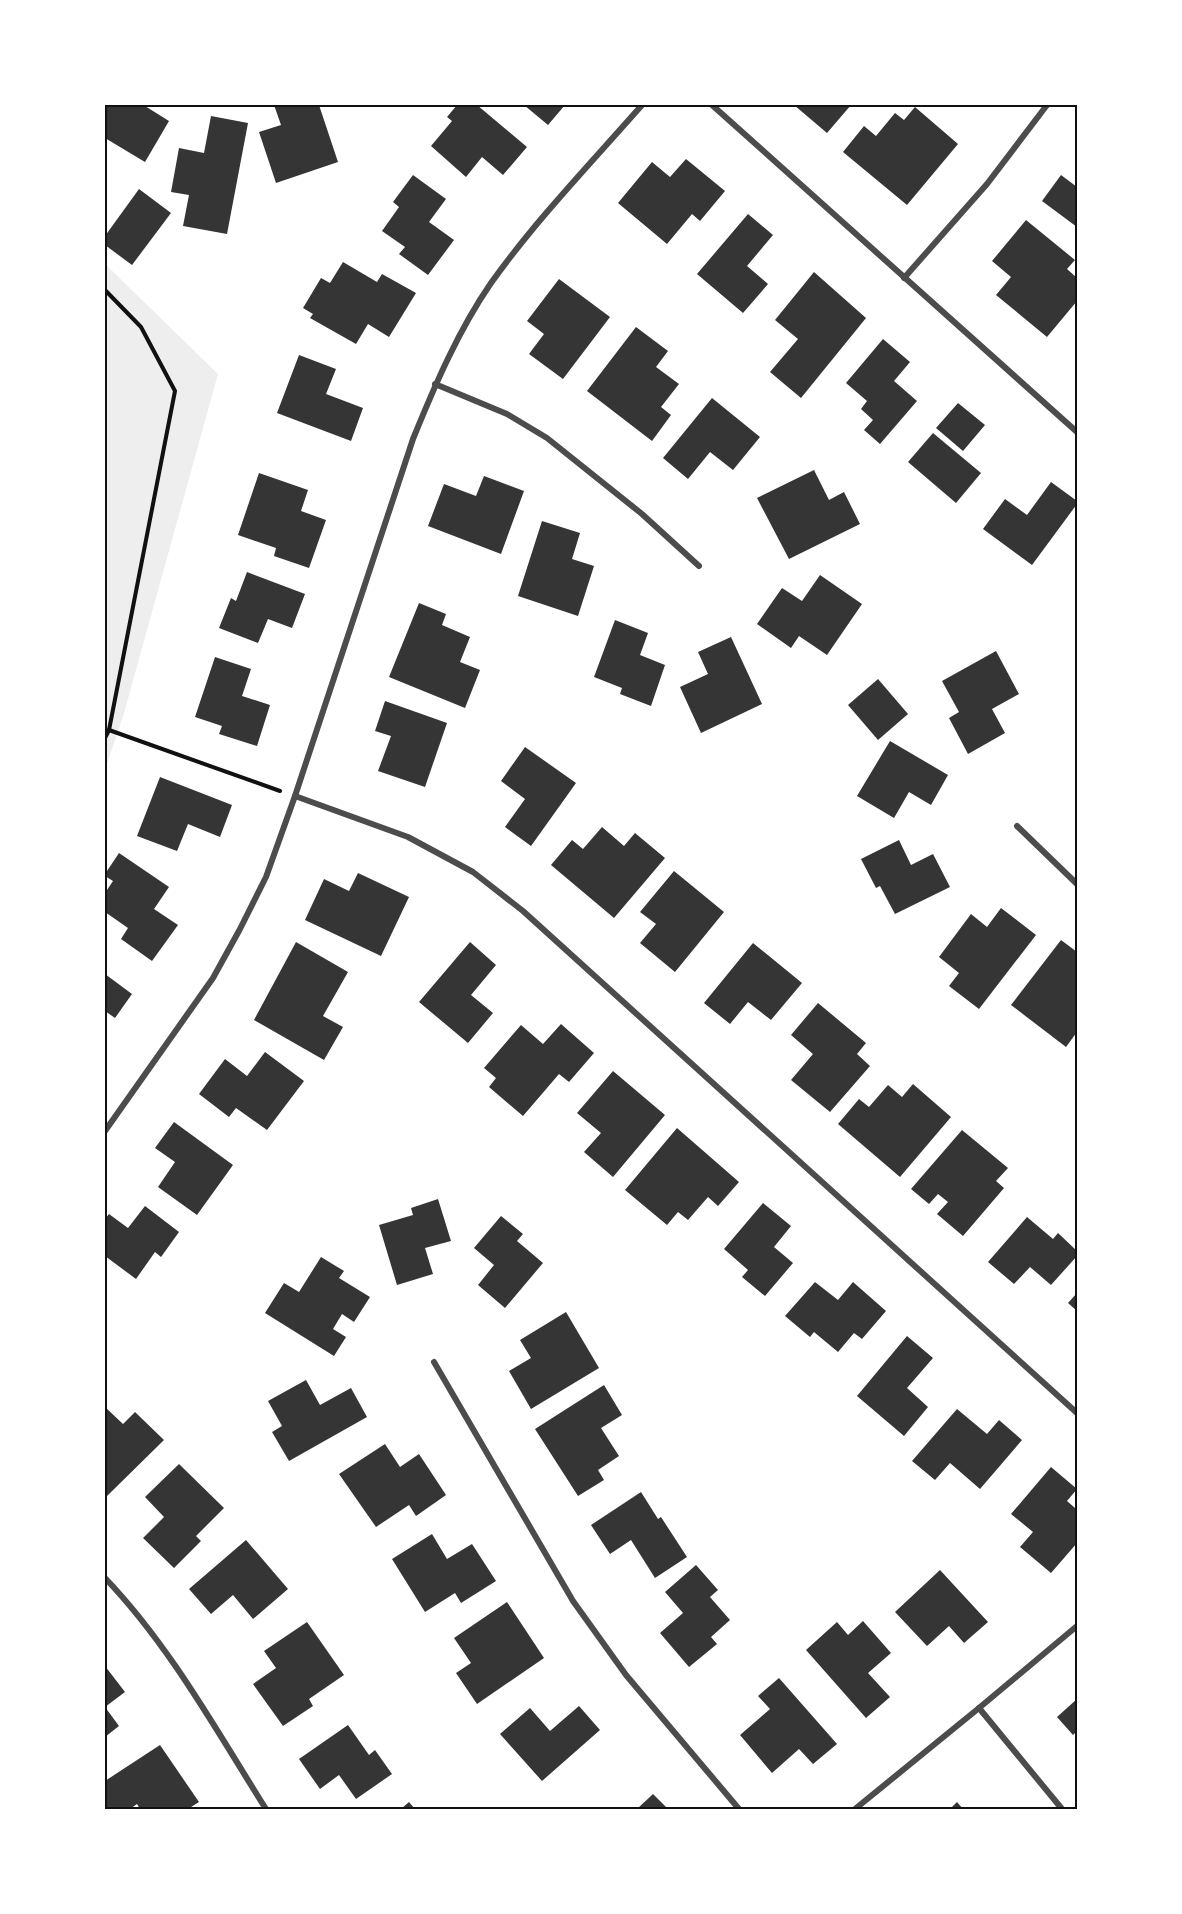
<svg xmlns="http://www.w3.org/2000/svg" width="1182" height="1914" font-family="Poppins,sans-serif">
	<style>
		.green { fill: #eee }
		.building { fill: #353535 }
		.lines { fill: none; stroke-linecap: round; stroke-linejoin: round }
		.path { stroke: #111; stroke-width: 4 }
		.minor { stroke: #4c4c4c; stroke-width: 6 }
		.neatline { fill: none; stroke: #111; stroke-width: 2 }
	</style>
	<rect width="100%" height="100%" fill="#fff"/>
	<!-- green -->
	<polygon class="green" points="105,264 218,374 124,713 105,770"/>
	<!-- building -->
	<g class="building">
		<polygon points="105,105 146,105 145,106 169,121 145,162 105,138"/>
		<polygon points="274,105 319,105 338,162 276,183 259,132 281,125"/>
		<polygon points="457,105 477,105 527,147 503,175 482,157 466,177 431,146 452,121 447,117"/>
		<polygon points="524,105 565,105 548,125"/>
		<polygon points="794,105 851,105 827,133"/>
		<polygon points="915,107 958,144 907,205 843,152 864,126 876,136 895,113 904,120"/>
		<polygon points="211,116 248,123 227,234 183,226 189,195 171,192 179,148 204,153"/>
		<polygon points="686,159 725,191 700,221 692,214 667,244 618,203 652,162 670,177"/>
		<polygon points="413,175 446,199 429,222 454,240 428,275 399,254 405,247 382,231 399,207 393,202"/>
		<polygon points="1061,175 1077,187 1077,227 1042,201"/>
		<polygon points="139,189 171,213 132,265 105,245 105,236"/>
		<polygon points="748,214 773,235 747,266 768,284 743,313 697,274"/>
		<polygon points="1026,220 1075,260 1067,269 1077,278 1077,301 1047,337 996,295 1011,277 992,261"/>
		<polygon points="343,262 377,282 382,274 416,293 389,337 368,324 356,344 310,318 313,314 303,308 321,278 330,283"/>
		<polygon points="814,272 866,318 801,398 770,372 798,339 775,320"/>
		<polygon points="559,279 610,317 563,379 529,354 544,334 527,321"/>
		<polygon points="636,327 668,351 656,367 679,384 661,407 671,415 652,441 587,391"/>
		<polygon points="883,339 910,362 894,381 917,401 880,444 864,430 873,420 861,409 867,401 846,383"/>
		<polygon points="299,355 336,369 326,394 363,408 351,441 277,413"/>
		<polygon points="712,398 760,437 733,470 710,452 688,479 663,458"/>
		<polygon points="958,403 985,425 963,451 936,428"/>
		<polygon points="933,433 981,473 956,503 908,462"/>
		<polygon points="814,470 829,500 844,492 860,524 789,559 757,498"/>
		<polygon points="259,473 308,490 301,511 326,520 309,568 274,556 276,548 238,535"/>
		<polygon points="484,476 524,491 501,554 428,526 444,484 476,496"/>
		<polygon points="1051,482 1077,501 1077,504 1032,565 983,529 1005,499 1027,515"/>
		<polygon points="542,521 580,533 572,559 594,566 578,616 518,596"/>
		<polygon points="247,572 305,594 292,628 268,619 258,643 219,628 231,598 236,601"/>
		<polygon points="820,575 862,604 827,655 799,636 791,648 757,624 782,588 802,601"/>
		<polygon points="419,603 446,614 442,625 470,637 460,662 480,670 465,708 389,677"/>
		<polygon points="615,620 648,633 640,655 665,665 651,706 620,694 622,688 594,677"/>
		<polygon points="731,637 762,704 701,733 680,687 708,674 698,652"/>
		<polygon points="996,651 1019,694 992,709 1005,733 968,754 949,718 959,712 942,681"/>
		<polygon points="215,657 251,669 242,696 270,705 257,746 219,734 222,726 195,717"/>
		<polygon points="878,679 908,714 878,740 848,705"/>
		<polygon points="385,701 447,723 425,787 378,771 391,736 375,731"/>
		<polygon points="890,741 948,775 931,805 909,792 894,818 857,796"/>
		<polygon points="525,747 576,783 531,846 505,827 525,799 501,781"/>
		<polygon points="160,777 232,805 220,837 188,824 177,851 137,836"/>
		<polygon points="602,827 624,846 635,833 665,858 614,918 551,865 572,840 583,849"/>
		<polygon points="899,840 911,865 933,854 950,887 895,914 880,886 876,888 861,859"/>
		<polygon points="119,853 169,887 154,909 178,925 152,961 121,939 128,928 105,912 105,893 113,881 105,876 105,874"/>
		<polygon points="674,871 724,912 675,972 640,943 656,924 640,912"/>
		<polygon points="358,873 409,897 381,956 305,920 324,879 349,891"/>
		<polygon points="1001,908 1036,935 979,1009 949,986 959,973 939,957 971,914 987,927"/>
		<polygon points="1061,940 1077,952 1077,1032 1066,1047 1011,1005"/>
		<polygon points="296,942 348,972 323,1016 343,1027 324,1060 254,1020"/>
		<polygon points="470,942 496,965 471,995 493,1013 468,1043 419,1002"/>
		<polygon points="753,943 802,983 771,1020 748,1002 730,1024 704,1003"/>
		<polygon points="105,974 132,994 115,1018 105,1011"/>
		<polygon points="818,1003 866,1043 857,1054 870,1066 830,1112 791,1080 813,1054 791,1035"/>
		<polygon points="561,1024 594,1053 569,1082 559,1074 523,1116 489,1087 496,1078 484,1068 521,1025 543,1044"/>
		<polygon points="265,1052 304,1081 267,1130 236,1108 229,1117 199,1094 225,1059 247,1076"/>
		<polygon points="613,1071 665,1115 613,1177 584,1152 601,1133 577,1113"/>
		<polygon points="913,1084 951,1117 900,1177 838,1124 859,1099 869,1107 888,1085 902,1097"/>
		<polygon points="174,1122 233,1165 197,1215 158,1187 175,1162 155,1148"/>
		<polygon points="677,1128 739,1182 718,1206 708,1197 688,1220 678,1212 667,1225 625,1190"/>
		<polygon points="962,1130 1008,1168 996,1181 1004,1188 963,1236 937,1214 948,1202 938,1194 929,1204 911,1189"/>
		<polygon points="438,1199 451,1241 425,1248 433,1274 397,1285 379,1225 413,1215 411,1208"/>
		<polygon points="763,1203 791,1226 774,1247 793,1263 765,1296 742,1277 748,1270 724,1249"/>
		<polygon points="145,1206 179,1232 161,1257 155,1252 136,1279 105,1256 105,1219 109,1214 128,1228"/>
		<polygon points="501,1216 523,1234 517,1241 543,1263 505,1308 478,1285 494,1265 474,1248"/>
		<polygon points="1027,1217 1053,1239 1058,1233 1077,1251 1077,1256 1051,1285 1030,1267 1014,1284 988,1262"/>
		<polygon points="321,1257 344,1271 339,1278 370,1297 354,1322 342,1314 333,1329 346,1337 334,1356 265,1313 284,1283 299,1292"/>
		<polygon points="815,1282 838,1300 853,1282 886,1311 862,1339 854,1333 838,1352 814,1332 810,1337 785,1316"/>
		<polygon points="1077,1293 1077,1311 1068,1303"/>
		<polygon points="566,1312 599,1368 531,1409 509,1371 531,1358 520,1340"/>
		<polygon points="907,1336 933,1358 907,1388 928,1407 904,1436 857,1396"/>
		<polygon points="306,1380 320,1405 351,1388 367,1417 289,1461 272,1432 282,1426 268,1401"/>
		<polygon points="604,1385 622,1415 601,1428 619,1456 598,1470 604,1480 578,1496 535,1429"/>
		<polygon points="105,1407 123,1424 135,1412 164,1440 106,1497"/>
		<polygon points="957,1409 987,1434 999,1420 1022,1440 980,1489 950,1463 935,1480 912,1461"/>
		<polygon points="385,1444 400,1467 419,1454 446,1495 416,1516 409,1505 376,1527 339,1474"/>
		<polygon points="179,1464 224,1508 196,1536 201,1541 174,1568 143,1538 164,1517 145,1497"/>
		<polygon points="1051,1467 1077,1489 1067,1501 1075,1508 1077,1506 1077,1543 1051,1573 1020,1547 1033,1532 1011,1514"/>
		<polygon points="641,1492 658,1519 661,1517 687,1557 655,1578 631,1540 610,1554 591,1525"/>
		<polygon points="432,1534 447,1559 472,1544 496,1581 461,1603 455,1593 425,1612 392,1559"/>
		<polygon points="246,1540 288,1589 253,1619 233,1595 211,1614 189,1589"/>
		<polygon points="696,1565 718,1590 710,1597 730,1620 711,1637 717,1644 689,1667 660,1633 683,1613 665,1592"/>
		<polygon points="940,1570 988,1622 964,1643 949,1626 927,1646 895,1612"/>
		<polygon points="507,1602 544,1658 477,1704 456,1673 471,1663 454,1638"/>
		<polygon points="863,1621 891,1653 868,1673 890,1697 866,1718 806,1650 837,1622 848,1635"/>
		<polygon points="307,1622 344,1675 309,1699 313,1706 283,1726 253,1684 276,1668 264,1651"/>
		<polygon points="105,1666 125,1692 105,1707 119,1726 105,1737"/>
		<polygon points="779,1678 837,1744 813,1764 799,1749 772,1773 740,1735 770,1709 758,1696"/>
		<polygon points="1077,1699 1077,1731 1073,1735 1057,1717"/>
		<polygon points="579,1706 600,1730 542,1781 500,1734 530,1708 550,1731"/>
		<polygon points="348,1725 369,1755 375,1750 392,1774 356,1799 339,1775 320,1789 299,1759"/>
		<polygon points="160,1745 199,1802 188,1809 140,1809 137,1804 130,1809 107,1809 105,1807 105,1781"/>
		<polygon points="653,1794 668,1809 637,1809"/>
		<polygon points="409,1802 415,1809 401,1809"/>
		<polygon points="957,1802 963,1809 950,1809"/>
	</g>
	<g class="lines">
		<!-- path -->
		<g class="path">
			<polyline points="105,290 141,327 175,391 109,730 105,738"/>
			<polyline points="109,730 280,791"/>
		</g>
		<!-- minor -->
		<g class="minor">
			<polyline points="712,105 1077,432"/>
			<polyline points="904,278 987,184 1047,105"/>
			<polyline points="435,384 507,414 547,438 642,514 699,566"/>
			<polyline points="295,796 408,837 473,872 523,911 1077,1413"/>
			<polyline points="1017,826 1077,884"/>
			<path d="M105,1131L213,978L240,929L266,877L295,796L413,439C435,385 458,331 491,283C536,220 591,163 642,105"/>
			<polyline points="434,1362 573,1601 626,1675 739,1809"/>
			<path d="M105,1578C170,1646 216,1730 266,1809"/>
			<polyline points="979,1708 1062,1809"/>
			<polyline points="855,1809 979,1708 1077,1626"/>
		</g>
	</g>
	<!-- border -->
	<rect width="1182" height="1914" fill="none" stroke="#ffffff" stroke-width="213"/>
	<rect x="106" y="106" width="970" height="1702" class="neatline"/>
</svg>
